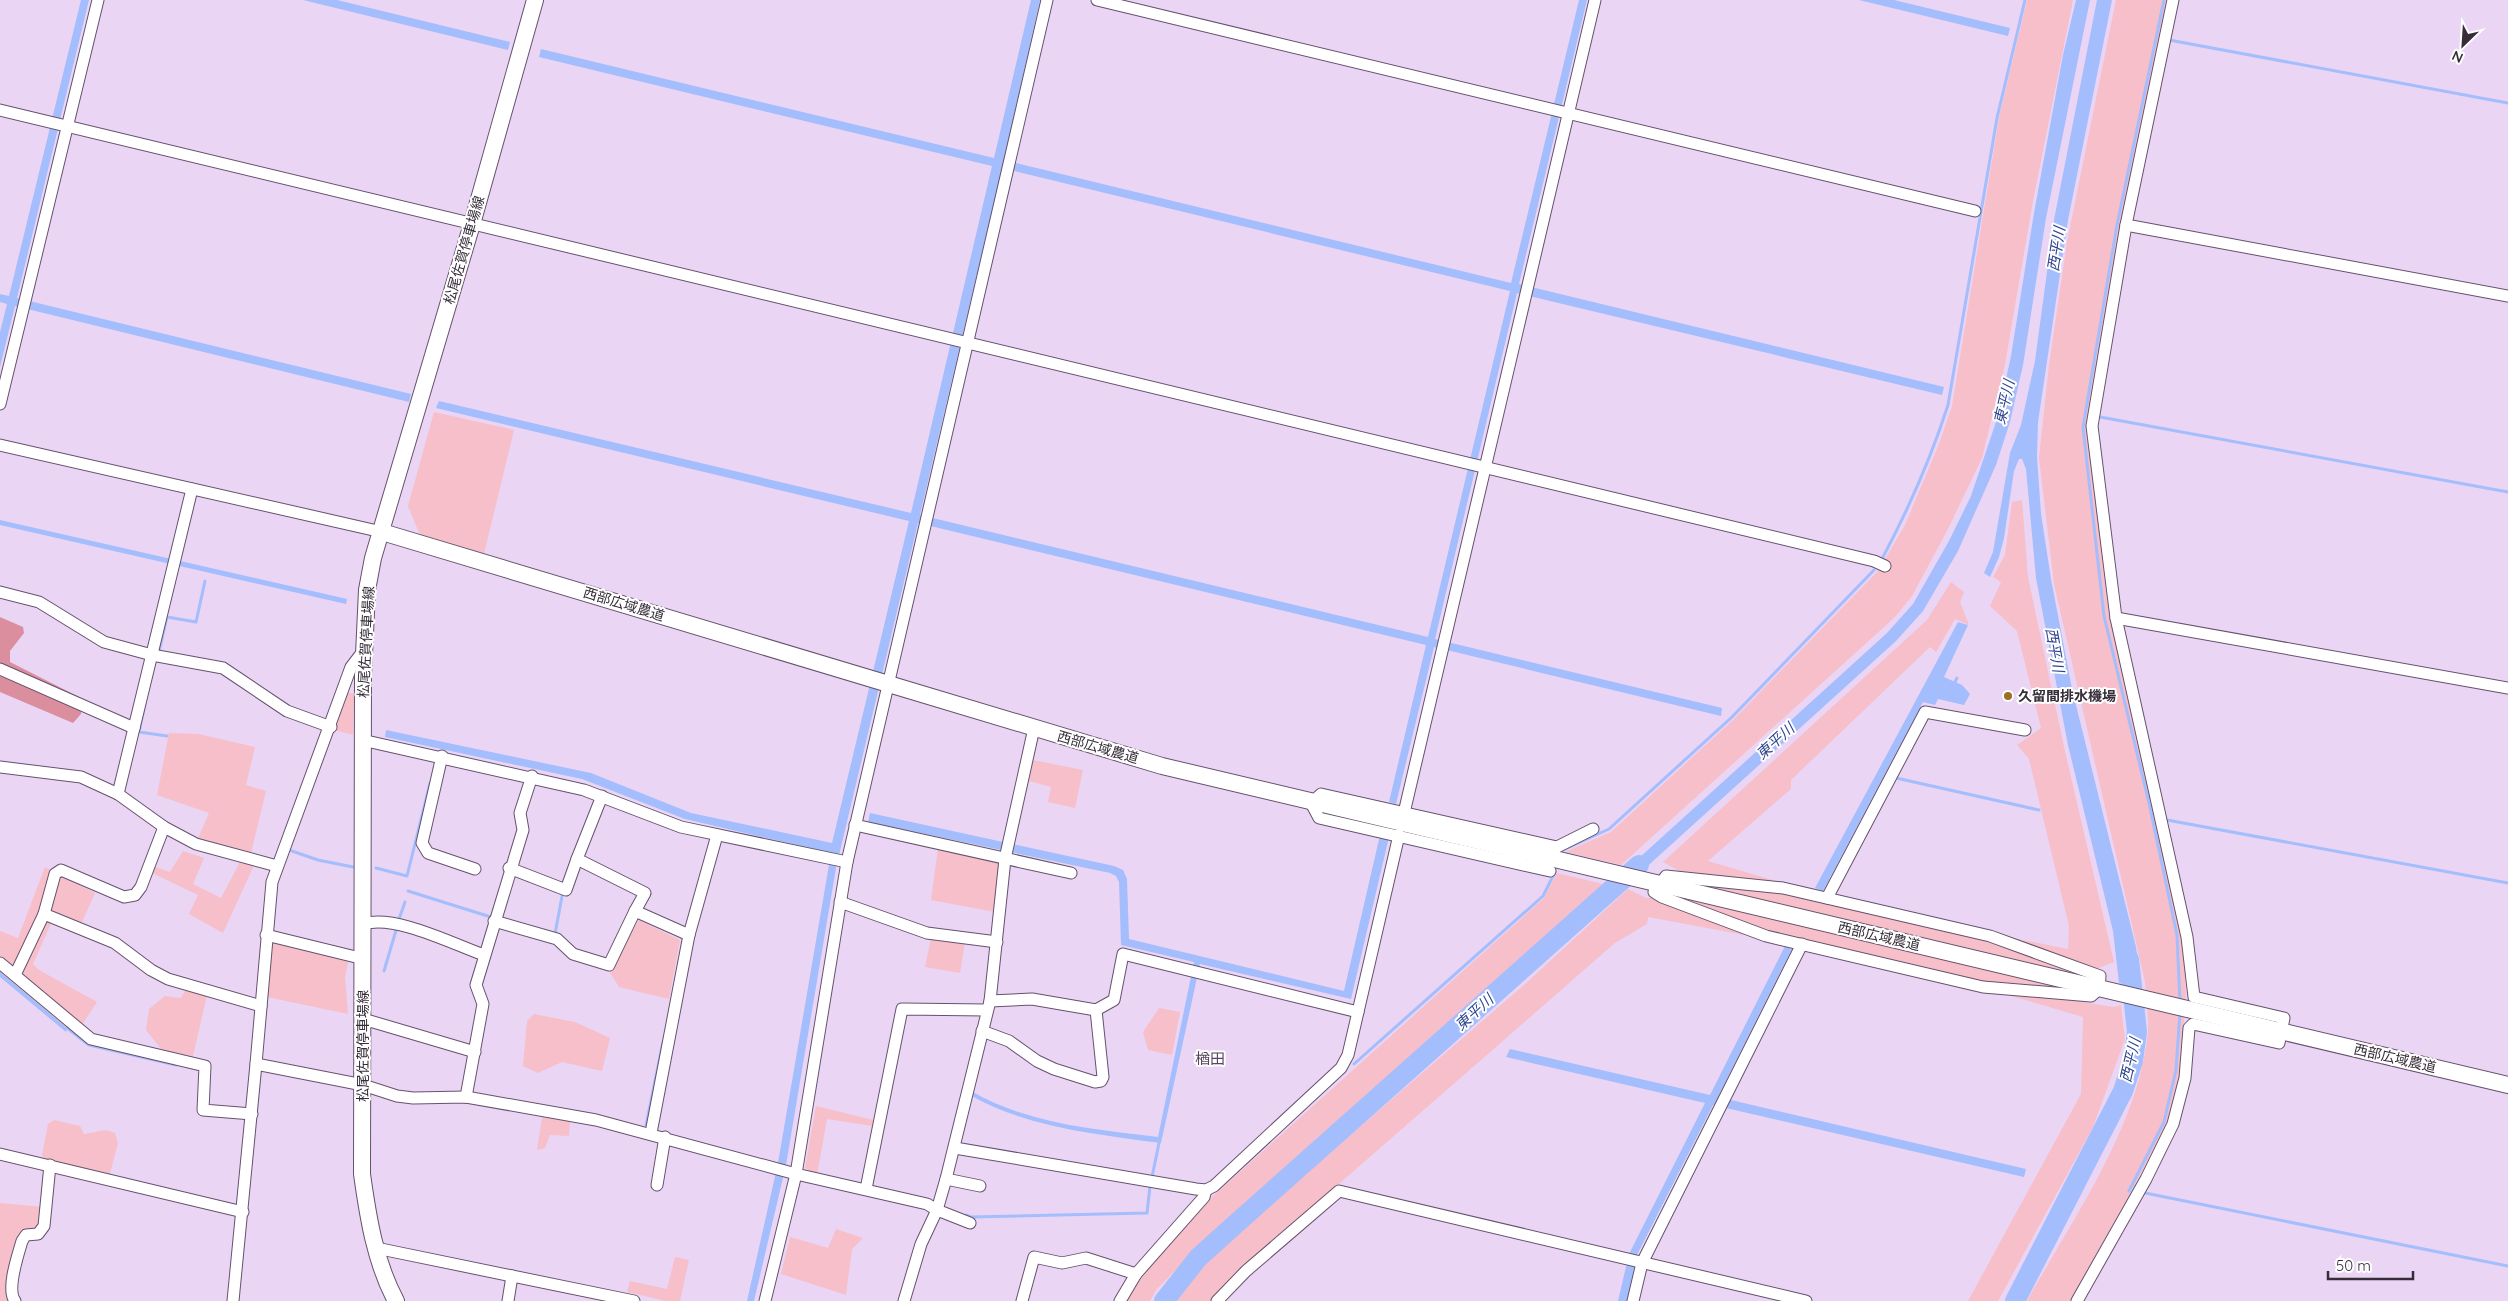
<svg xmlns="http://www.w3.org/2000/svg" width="2508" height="1301" font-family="Quicksand,'Noto Sans JP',sans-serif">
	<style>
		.green { fill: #f6bfca }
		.forest { fill: #da8e9e }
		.water { fill: #a4bdfc; fill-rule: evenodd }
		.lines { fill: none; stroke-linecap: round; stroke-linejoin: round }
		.stream { stroke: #a4bdfc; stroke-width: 3 }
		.river { stroke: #a4bdfc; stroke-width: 20 }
		.street-casing { stroke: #65526d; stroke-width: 13 }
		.secondary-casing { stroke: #65526d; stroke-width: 18 }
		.street { stroke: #fff; stroke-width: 11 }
		.secondary { stroke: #fff; stroke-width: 16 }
		.poi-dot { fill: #9b701e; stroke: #fff; stroke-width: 2 }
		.labels { text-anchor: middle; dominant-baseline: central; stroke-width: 4; stroke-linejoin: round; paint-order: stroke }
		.street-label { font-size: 14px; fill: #362d39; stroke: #fff }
		.poi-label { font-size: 14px; font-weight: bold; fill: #362d39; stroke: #fff; text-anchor: start }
		.water-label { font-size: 15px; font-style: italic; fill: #2f458f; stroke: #fff }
		.neighbourhood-label { font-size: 15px; fill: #594660; stroke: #fff }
	</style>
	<rect width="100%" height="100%" fill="#ebd5f4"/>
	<!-- green -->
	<g class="green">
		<polygon points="2027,0 2073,0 2033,201 2005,364 1982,458 1948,529 1912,596 1895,617 1621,865 1565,852 1611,832 1734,719 1878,571 1905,525 1939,444 1952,406 1999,118"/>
		<path d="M2116,0H2169L2087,427L2109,615L2183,935L2186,995L2180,1076L2168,1124L2071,1301H2027C2072,1220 2139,1126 2148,1032C2149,1016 2146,998 2145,982L2054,584L2039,458L2049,365L2067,242Z"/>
		<polygon points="434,412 514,430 484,554 420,535 408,506"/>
		<polygon points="2022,500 2028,577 2064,747 2114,962 2096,969 2083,966 2082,1002 2114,1007 2121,1005 2125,1039 2093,1127 1998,1301 1968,1301 2081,1094 2083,1017 1998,992 1978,981 1765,930 1750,936 1648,917 1647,924 1615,943 1238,1272 1213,1301 1175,1301 1197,1273 1237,1233 1524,985 1628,889 1646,898 1680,898 1687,884 1679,871 1663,862 1927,620 1951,582 1964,592 1960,602 1969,625 1955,619 1936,652 1930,647 1791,780 1791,789 1708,861 1776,881 1779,891 2068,949 2069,926 2029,759 2017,745 2041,728 2017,631 1990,606 2001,582 1993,577 2005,555 2012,502"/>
		<polygon points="346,693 354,693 353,735 335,730"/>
		<polygon points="169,733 199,734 255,747 246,785 266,791 251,853 198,838 209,813 157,795"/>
		<polygon points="1033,760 1083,770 1075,808 1048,802 1051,787 1029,781"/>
		<polygon points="938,848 1001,862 995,912 931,900"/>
		<polygon points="183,851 204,858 193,884 221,898 241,860 255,863 223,933 189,914 198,895 150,872 153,866 170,872"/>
		<polygon points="45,867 95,893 82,922 53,919 33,964 39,970 97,1002 82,1025 0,957 0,931 18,938"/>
		<polygon points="1557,873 1603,884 1215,1230 1156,1290 1150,1301 1125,1301 1137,1278 1211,1198 1544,898"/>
		<polygon points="639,920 680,940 669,999 619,987 609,971"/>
		<polygon points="931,938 965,941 960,973 925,967"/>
		<polygon points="273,940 349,958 345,977 348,1014 267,997"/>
		<polygon points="187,987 207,995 193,1056 162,1050 146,1030 149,1009 165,996 181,998"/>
		<polygon points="1159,1008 1180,1012 1172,1055 1148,1050 1143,1032"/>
		<polygon points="534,1014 575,1022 610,1038 602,1071 562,1062 538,1073 523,1066 527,1021"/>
		<polygon points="816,1106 873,1120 872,1126 827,1119 817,1175 805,1168"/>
		<polygon points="542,1117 570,1121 569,1136 550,1135 545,1148 537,1150"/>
		<polygon points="54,1120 80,1126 84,1134 106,1130 115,1133 118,1143 109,1177 45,1160 42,1155 48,1124"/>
		<polygon points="0,1203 43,1207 42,1224 36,1232 22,1233 9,1283 8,1301 0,1301"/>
		<polygon points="836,1229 863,1238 852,1249 846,1295 781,1274 790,1237 828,1248"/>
		<polygon points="675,1257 689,1260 680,1301 666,1301 627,1292 630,1281 667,1289"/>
	</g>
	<!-- forest -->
	<polygon class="forest" points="0,617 23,627 24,633 10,651 10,662 83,699 81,714 73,723 0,692"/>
	<!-- water -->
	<g class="water">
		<polygon points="81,0 89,0 17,298 411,394 409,402 15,306 0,367 0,332 7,304 0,302 0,294 9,296"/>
		<polygon points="303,0 337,0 510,42 508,50"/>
		<path d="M1031,0H1040L1004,160L1511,283L1579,0H1587L1519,284L1944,387L1942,395L1517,293L1435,639L1722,708L1721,716L1434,647L1396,804L1389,802L1426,645L918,523L836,868L786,1165L754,1301H747L778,1163L831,853L685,819L582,779L385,737L386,730L591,773L691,813L832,843L909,521L436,408L439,401L911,513L992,166L539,57L541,49L994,158ZM1002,168L1510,291L1428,637L920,515Z"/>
		<polygon points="1859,0 1894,0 2010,28 2008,36"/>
		<polygon points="2076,0 2090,0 2046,218 2023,365 2010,422 1996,465 1958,551 1923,611 1896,641 1641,872 1628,868 1887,633 1913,604 1949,541 1971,496 1998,416 2011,356 2034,213 2063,55"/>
		<polygon points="2097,0 2112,0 2068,220 2038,422 2037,457 2041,514 2051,579 2072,689 2136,947 2141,987 2119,983 2113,931 2068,745 2036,578 2026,469 2022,459 2019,459 2014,471 2004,538 1999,557 1990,577 1984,573 1993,552 2010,453 2021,425 2035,361 2054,220"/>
		<polygon points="0,520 347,599 346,604 0,525"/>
		<polygon points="1958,622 1968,625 1944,677 1962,685 1970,694 1964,705 1938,699 1935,705 1923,702 1823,891 1815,888"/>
		<path d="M870,813L1114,866L1123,870L1127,879L1129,939L1344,991L1380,835L1389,837L1351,999L1200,964L1161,1143C1097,1134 1028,1128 970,1095L971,1091C1028,1124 1094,1129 1158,1137L1194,962L1121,945L1119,882L1116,876L1110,873L868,822Z"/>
		<polygon points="1785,946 1792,949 1718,1097 2026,1169 2024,1177 1713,1105 1637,1255 1627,1301 1618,1301 1629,1254 1705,1103 1506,1057 1510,1049 1710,1095"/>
		<polygon points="0,972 67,1028 66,1032 0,977"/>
	</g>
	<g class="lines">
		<!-- stream -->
		<g class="stream">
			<polyline points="2164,0 2117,225 2083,427 2104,616 2149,803 2177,935 2180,1003"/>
			<polyline points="2169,40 2508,103"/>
			<polyline points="2100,417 2508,492"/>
			<path d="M1883,557C1909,508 1931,458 1948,405L1997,118L2025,0"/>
			<polyline points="159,652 167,617 196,622 205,581"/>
			<polyline points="1953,686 1957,678"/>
			<polyline points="145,704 139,732 167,736"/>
			<polyline points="1896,778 2039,810"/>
			<polyline points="2167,820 2508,883"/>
			<polyline points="289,850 318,860 353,867"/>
			<polyline points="1563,850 1609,829 1732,717 1874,570"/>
			<polyline points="376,868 407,876 430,783"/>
			<polyline points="408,891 494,918"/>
			<polyline points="399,919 405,902"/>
			<polyline points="555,934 563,891"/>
			<polyline points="384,971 397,927"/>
			<polyline points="67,1028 89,1045 176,1065"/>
			<polyline points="1354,1064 1543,896 1555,872"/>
			<polyline points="646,1125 663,1042"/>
			<polyline points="1152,1177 1159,1143"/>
			<polyline points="2129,1191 2164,1122 2176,1070 2180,1012"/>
			<polyline points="2145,1193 2508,1266"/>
			<polyline points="966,1215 971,1217 1147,1213 1150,1186"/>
		</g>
		<!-- river -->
		<g class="river">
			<polyline points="1164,1301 1198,1258 1230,1229 1639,865"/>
			<polyline points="2015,1301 2123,1091 2133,1061 2137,1032 2129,959"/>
		</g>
		<!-- street casing -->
		<g class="street-casing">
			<g id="street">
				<polyline points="1097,0 1975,211"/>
				<polyline points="2173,0 2126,225 2508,296"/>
				<polyline points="0,110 1874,561 1885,566"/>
				<polyline points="0,404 98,0"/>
				<polyline points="0,445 382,532"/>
				<polyline points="0,592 39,602 104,642 152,655 223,668 287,711 331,727"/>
				<polyline points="2116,618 2508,688"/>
				<polyline points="0,669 134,728"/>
				<polyline points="362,740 584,790 681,827 847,862"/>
				<polyline points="442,756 422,843 428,853 475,869"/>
				<polyline points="0,767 81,777 118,794 164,827 196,844 277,866"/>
				<polyline points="118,794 192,489"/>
				<polyline points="602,796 577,859 645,893 635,911"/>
				<polyline points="1404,813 1595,0"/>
				<polyline points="855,825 1071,873"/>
				<polyline points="509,868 566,890 577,859"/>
				<polyline points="1550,871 1319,818 1311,803 1321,794 1557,847 1593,829"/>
				<polygon points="1666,876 1783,888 1990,936 2100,976 2099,989 2091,996 1983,987 1766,936 1662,897 1654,892"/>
				<polyline points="1827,898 1925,712 2025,730"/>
				<polyline points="840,902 927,933 997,942"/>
				<polyline points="44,914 55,874 61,870 124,897 135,895 141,887 164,827"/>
				<polyline points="494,921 557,939 573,954 609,965 635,911 689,935"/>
				<path d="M364,924C394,914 453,944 484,955"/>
				<polyline points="266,935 364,959"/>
				<polyline points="0,963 91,1039 205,1066 203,1110 252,1114"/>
				<polyline points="15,975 44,914 115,943 151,970 168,979 261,1006"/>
				<polyline points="990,1001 1032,999 1096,1010"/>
				<polyline points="363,1019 475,1052"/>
				<polyline points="982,1031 1009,1041 1037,1061 1054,1069 1095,1082 1101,1081 1103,1077 1096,1010 1114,1000 1123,954 1358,1012"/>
				<polyline points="256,1064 272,882 351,667 364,650"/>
				<polyline points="466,1097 483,1004 476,985 523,830 520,813 532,776"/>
				<polyline points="651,1133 689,935 717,835"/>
				<polyline points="955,1148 1196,1189 1206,1190 1214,1186 1341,1068 1348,1055 1399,835"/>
				<polyline points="0,1154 243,1212"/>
				<polyline points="946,1179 980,1186"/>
				<polyline points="657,1185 665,1137"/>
				<polyline points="866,1189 902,1009 987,1010"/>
				<polyline points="970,1223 937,1210 927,1204 796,1174 847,862 1047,0"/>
				<polyline points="376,1248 634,1301"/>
				<path d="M15,1301C6,1289 18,1255 22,1241L26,1235L38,1234L44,1226L50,1165"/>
				<polyline points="233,1301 256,1064 363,1085 397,1096 413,1098 466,1097 596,1120 796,1174 765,1301"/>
				<polyline points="508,1301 512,1276"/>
				<polyline points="904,1301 921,1244 937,1210 946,1179 990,1001 1005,859 1034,728"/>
				<polyline points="1022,1301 1034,1257 1062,1263 1086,1258 1136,1274"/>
				<polyline points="1120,1301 1136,1274 1204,1197 1206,1190"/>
				<polyline points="1217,1301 1246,1271 1339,1191 1806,1301"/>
				<polyline points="1633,1301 1642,1263 1802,944"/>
				<polyline points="2077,1301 2146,1179 2173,1124 2185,1078 2189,1028 2193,1024 2279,1043 2284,1018 2194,997 2187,937 2116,618 2092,426 2126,225"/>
			</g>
		</g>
		<!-- secondary casing -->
		<g class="secondary-casing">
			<g id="secondary">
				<polyline points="382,532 1162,766 2508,1085"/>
				<path d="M396,1301C375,1262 368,1217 362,1174L363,676L367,590L373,558L472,224L535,0"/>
			</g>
		</g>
		<!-- street -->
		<use href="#street" class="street"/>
		<!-- secondary -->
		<use href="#secondary" class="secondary"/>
	</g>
	<!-- markers -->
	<circle class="poi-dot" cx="2008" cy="696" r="5"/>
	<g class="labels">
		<!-- street labels -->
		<g class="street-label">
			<text transform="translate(464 250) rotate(-74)">松尾佐賀停車場線</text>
			<text transform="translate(624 604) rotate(17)">西部広域農道</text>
			<text transform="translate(366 642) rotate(-87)">松尾佐賀停車場線</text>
			<text transform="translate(1098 747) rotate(16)">西部広域農道</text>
			<text transform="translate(1879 936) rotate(13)">西部広域農道</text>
			<text transform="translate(363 1046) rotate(-90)">松尾佐賀停車場線</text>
			<text transform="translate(2395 1058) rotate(13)">西部広域農道</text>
		</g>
		<!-- poi labels -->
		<g class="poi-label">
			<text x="2018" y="696">久留間排水機場</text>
		</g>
		<!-- water labels -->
		<g class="water-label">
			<text transform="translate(2056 249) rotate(-81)">西平川</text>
			<text transform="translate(2004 402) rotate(-77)">東平川</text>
			<text transform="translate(2055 650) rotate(80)">西平川</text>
			<text transform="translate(1775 741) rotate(-42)">東平川</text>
			<text transform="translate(1474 1012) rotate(-42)">東平川</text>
			<text transform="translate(2130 1060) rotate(-77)">西平川</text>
		</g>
		<!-- neighbourhood labels -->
		<g class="neighbourhood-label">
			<text x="1210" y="1058">楢田</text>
		</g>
	</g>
	<!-- north arrow -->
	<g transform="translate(2463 45) rotate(205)" stroke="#ffffff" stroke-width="4" paint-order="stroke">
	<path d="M0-4L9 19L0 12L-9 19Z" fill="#362d39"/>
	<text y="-8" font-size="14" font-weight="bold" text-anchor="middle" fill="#362d39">N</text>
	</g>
	<!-- scale -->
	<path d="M2328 1271v8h85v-8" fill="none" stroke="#362d39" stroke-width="2.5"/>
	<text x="2336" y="1271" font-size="15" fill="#362d39" stroke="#ffffff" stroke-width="4" paint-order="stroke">50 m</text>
</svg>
